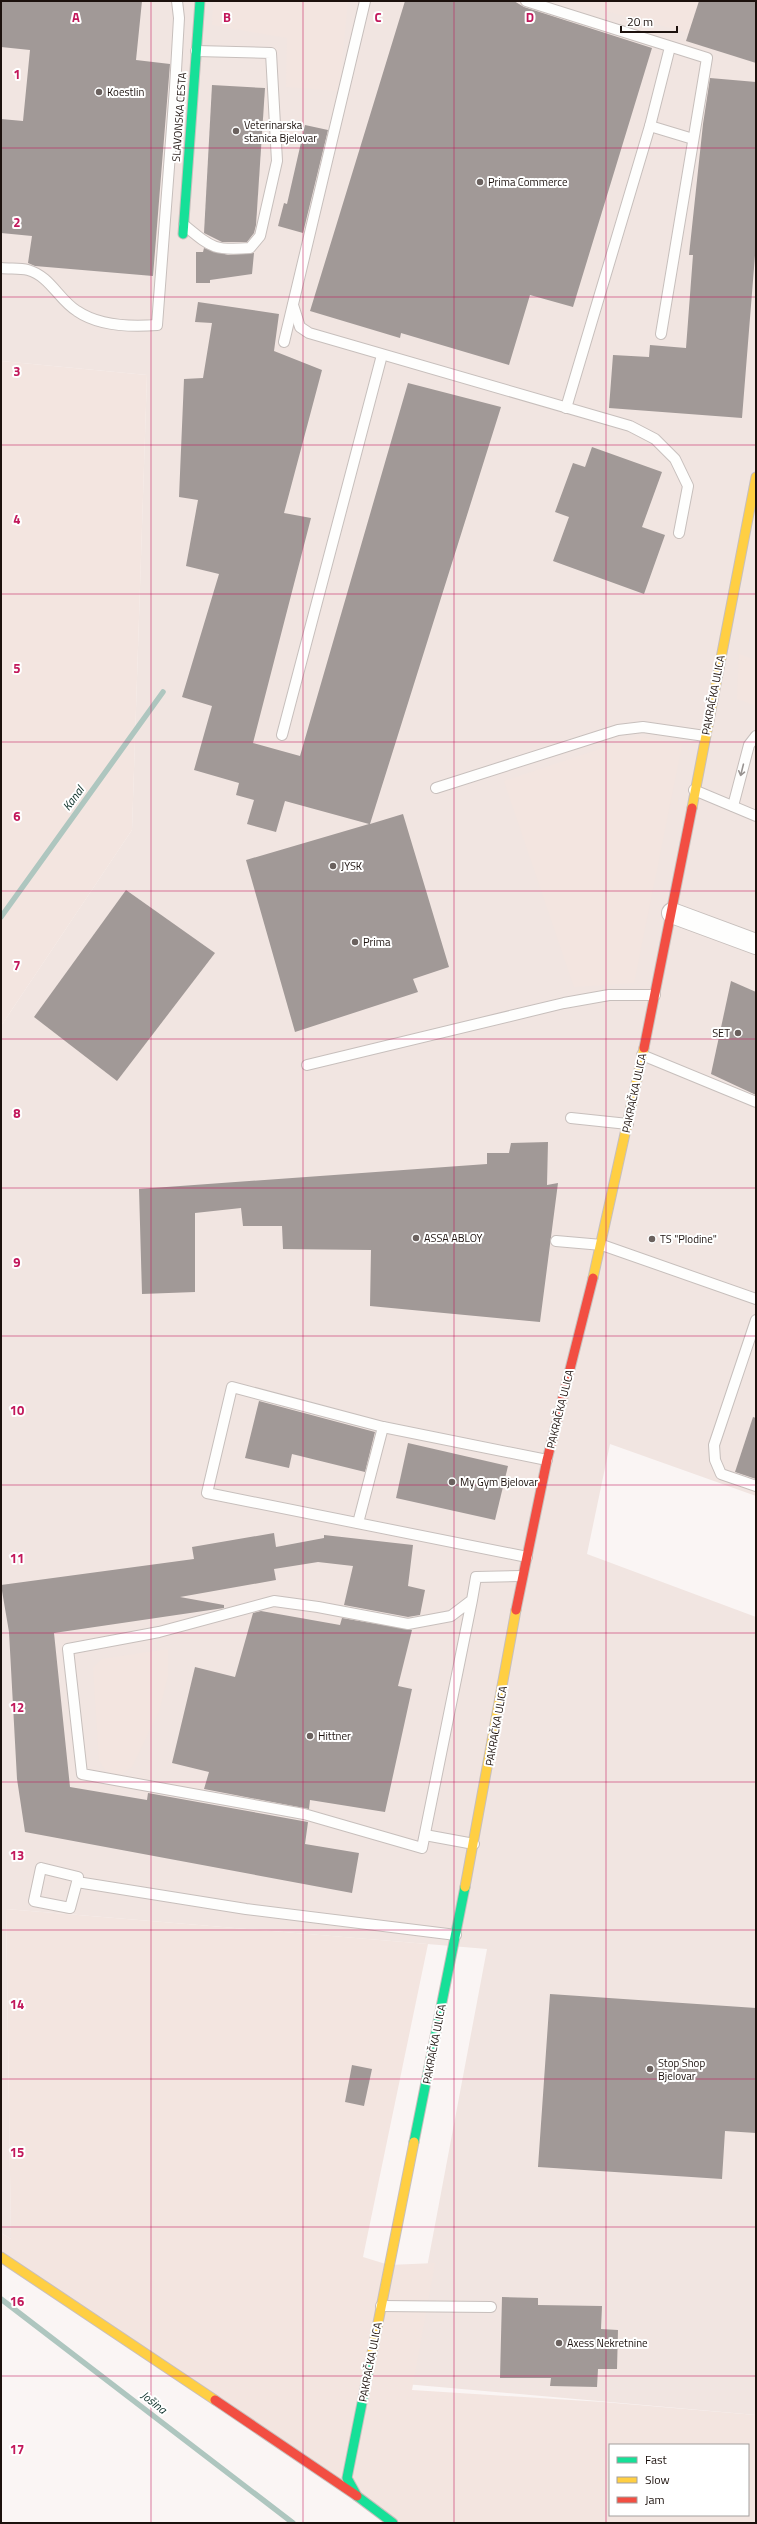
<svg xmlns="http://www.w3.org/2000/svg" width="757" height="2524" font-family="'Titillium Web',sans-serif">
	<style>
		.built { fill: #f1e5e1 }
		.green { fill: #f3e5e0; fill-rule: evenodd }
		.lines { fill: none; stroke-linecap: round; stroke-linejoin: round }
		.stream { stroke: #aec6bf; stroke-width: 5.5 }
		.building { fill: #a19997 }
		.lane-casing { stroke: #c7bfbc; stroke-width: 12 }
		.street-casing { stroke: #c7bfbc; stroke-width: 22 }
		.fast-casing { stroke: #c7bfbc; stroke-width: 11 }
		.slow-casing { stroke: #c7bfbc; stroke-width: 11 }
		.jam-casing { stroke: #c7bfbc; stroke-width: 11 }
		.lane { stroke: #fefefd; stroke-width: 10 }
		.street { stroke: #fefefd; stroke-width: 20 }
		.fast { stroke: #16e098; stroke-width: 9 }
		.slow { stroke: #ffcf43; stroke-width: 9 }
		.jam { stroke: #f24e42; stroke-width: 9 }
		.oneway { stroke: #989391 }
		.grid { fill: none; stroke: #c2185b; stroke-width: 1; stroke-opacity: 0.55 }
		.poi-dot { fill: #6a615e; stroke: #fff; stroke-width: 1.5 }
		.labels { text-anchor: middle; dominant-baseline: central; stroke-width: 4; stroke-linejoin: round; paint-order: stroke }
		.poi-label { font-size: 11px; fill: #1c110d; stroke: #fff; text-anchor: start }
		.street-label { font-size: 11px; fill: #1c110d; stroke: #fff }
		.water-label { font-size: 12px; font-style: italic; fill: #0f322b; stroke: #fff }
		.grid-label { font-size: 13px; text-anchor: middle; font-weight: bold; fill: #c2185b; stroke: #fff; stroke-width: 4; stroke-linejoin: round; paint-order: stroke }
	</style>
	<rect width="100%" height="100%" fill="#faf5f4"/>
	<!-- built -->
	<polygon class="built" points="1,1 756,1 756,1496 610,1444 587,1554 756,1617 756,2415 405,2384 487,1949 6,1909 11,2239 1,2233 1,1026 132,830 147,375 1,361"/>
	<!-- green -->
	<g class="green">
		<polygon points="213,1 348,1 339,91 286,87 287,38 212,25"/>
		<polygon points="567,1 699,1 689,33"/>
		<polygon points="1,361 147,375 132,830 1,1026"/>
		<polygon points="739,654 756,660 756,706 737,699"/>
		<polygon points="638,736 682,745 634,983 574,987 504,781"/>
		<polygon points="168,1649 168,1676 159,1711 132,1767 118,1776 105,1770 99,1760 93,1668 102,1659"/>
		<path d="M6,1909L428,1944L363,2257L389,2265L435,2263L412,2390L603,2402L756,2415V2523H397L1,2257V2233L11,2239ZM610,2445H748V2515H610Z"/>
	</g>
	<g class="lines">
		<!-- stream -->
		<g class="stream">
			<polyline points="1,917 163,692"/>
			<polyline points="1,2299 293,2523"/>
		</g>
	</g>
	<!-- building -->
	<g class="building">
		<polygon points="1,1 142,1 136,60 170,64 153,276 35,266 28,263 32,236 1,233 1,119 23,121 30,50 1,47"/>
		<polygon points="405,1 514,1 524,7 652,48 573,307 530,295 509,365 401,333 400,338 310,311"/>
		<polygon points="699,1 756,1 756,63 686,41"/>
		<polygon points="710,78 756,82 756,243 742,418 609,408 613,355 649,357 650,345 686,348 693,255 689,255 703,124"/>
		<polygon points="212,85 265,88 256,225 254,233 247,242 222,242 204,233"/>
		<polygon points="305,125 328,130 303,233 278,226 284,203 287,204"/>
		<polygon points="204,248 228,255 254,253 252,274 210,280 210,283 196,283 196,252 203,252"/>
		<polygon points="198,302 279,314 274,351 322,370 284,513 311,518 253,743 300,756 408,383 501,407 370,824 403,814 449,967 413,979 418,992 295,1032 246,860 369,824 285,801 276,832 247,824 254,800 236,795 239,783 194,770 212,706 182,697 219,574 186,566 198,500 179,497 184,379 203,378 212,323 195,322"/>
		<polygon points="592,447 662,472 642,527 665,535 644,594 553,561 569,517 555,512 573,463 585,467"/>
		<polygon points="126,890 215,953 117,1081 34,1017"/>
		<polygon points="731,981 756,992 756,1095 711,1074"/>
		<polygon points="548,1142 547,1185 558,1183 540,1322 370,1306 371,1250 283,1249 282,1226 243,1226 241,1208 195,1213 195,1292 142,1294 139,1189 487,1164 487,1153 509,1153 511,1143"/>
		<polygon points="259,1401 375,1432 365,1472 292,1454 289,1468 245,1458"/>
		<polygon points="753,1417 756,1418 756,1479 735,1472"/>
		<polygon points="408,1443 508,1466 495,1520 396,1498"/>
		<polygon points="274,1533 276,1547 324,1538 324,1535 413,1545 408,1586 425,1590 420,1615 408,1617 344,1605 353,1566 318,1562 274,1569 276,1580 180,1597 224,1605 224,1608 54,1633 70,1787 147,1800 148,1793 308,1822 305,1844 359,1853 352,1893 25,1832 17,1779 9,1632 1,1585 194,1559 192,1547"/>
		<polygon points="261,1611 340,1625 342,1618 412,1630 398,1686 412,1689 385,1812 310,1800 309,1809 204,1789 209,1772 172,1763 195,1667 235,1677 253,1613"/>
		<polygon points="550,1994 756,2008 756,2133 725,2131 722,2179 538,2167"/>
		<polygon points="352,2065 372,2069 364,2106 345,2102"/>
		<polygon points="502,2297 538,2298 538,2305 602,2306 601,2329 618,2330 617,2369 598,2369 597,2387 550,2386 551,2378 500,2378"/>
	</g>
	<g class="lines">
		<!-- lane casing -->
		<g class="lane-casing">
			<g id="lane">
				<polyline points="526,1 707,58 661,334"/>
				<polyline points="650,126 670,47"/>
				<path d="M184,225C212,248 214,251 250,248L260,236L277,161L271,53L196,51"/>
				<path d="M1,268C10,269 20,268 28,270C50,276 59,300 77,311C99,326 132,327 157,325L175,88L179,18L177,1"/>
				<polyline points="293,305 300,327 309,333 630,426 655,439 675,459 688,486 679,533"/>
				<polyline points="284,342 365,1"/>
				<polyline points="566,408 650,126 693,139"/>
				<polyline points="282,735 382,355"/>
				<polyline points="436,788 618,730 643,727 705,736"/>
				<polyline points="694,790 756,816"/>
				<polyline points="733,806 749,745 756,736"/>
				<polyline points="642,1055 756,1102"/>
				<polyline points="307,1065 564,1003 609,995 655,995"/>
				<polyline points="571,1118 628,1124"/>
				<polyline points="556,1241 602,1245 756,1299"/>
				<polyline points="756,1320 714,1445 715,1460 721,1474 756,1486"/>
				<polyline points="358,1523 383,1427"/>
				<polyline points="527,1557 207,1493 232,1387 383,1427 547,1460"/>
				<polyline points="472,1600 451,1616 408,1624 318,1607 274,1601 159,1632 68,1649 82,1774 304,1814 422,1848 472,1600 476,1577 522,1576"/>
				<polyline points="425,1835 474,1844"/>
				<polyline points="77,1882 70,1908 34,1901 41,1868 78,1877 77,1882 246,1909 456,1935"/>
				<polyline points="381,2306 491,2307"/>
			</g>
		</g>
		<!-- street casing -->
		<g class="street-casing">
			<polyline id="street" points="672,913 756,944"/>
		</g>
		<!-- fast casing -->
		<g class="fast-casing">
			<g id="fast">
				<polyline points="183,234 200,1"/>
				<polyline points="414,2142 465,1887"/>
				<polyline points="371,2358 347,2478 357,2496 393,2523"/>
			</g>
		</g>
		<!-- slow casing -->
		<g class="slow-casing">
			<g id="slow">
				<polyline points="692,808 756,477"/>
				<polyline points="593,1278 644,1048"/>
				<polyline points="465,1887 516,1610"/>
				<polyline points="1,2257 215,2400"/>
				<polyline points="371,2358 414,2142"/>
			</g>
		</g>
		<!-- jam casing -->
		<g class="jam-casing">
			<g id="jam">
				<polyline points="644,1048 692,808"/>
				<polyline points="516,1610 547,1460 593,1278"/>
				<polyline points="215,2400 357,2496"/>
			</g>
		</g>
		<!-- lane -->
		<use href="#lane" class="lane"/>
		<!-- street -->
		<use href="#street" class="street"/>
		<!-- fast -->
		<use href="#fast" class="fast"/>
		<!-- slow -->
		<use href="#slow" class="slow"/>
		<!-- jam -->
		<use href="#jam" class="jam"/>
	</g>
	<!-- one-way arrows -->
	<defs><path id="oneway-shaft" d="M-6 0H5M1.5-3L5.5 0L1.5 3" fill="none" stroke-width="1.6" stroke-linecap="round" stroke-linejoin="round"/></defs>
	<use class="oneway" href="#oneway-shaft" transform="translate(742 770) rotate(104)"/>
	<!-- grid -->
	<path class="grid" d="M151,1V2523M303,1V2523M454,1V2523M606,1V2523M1,148H756M1,297H756M1,445H756M1,594H756M1,742H756M1,891H756M1,1039H756M1,1188H756M1,1336H756M1,1485H756M1,1633H756M1,1782H756M1,1930H756M1,2079H756M1,2227H756M1,2376H756"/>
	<!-- markers -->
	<g class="poi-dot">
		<circle cx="99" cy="92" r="4"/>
		<circle cx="236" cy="131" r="4"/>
		<circle cx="480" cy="182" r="4"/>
		<circle cx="333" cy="866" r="4"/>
		<circle cx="355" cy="942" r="4"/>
		<circle cx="738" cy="1033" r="4"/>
		<circle cx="416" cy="1238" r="4"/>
		<circle cx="652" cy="1239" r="4"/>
		<circle cx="452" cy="1482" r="4"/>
		<circle cx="310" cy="1736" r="4"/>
		<circle cx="650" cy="2069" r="4"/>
		<circle cx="559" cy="2343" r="4"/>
	</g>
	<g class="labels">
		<!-- poi labels -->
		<g class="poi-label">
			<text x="107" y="92">Koestlin</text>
			<text x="244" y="125">Veterinarska<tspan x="244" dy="13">stanica Bjelovar</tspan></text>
			<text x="488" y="182">Prima Commerce</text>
			<text x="341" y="866">JYSK</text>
			<text x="363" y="942">Prima</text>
			<text x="730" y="1033" text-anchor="end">SET</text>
			<text x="424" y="1238">ASSA ABLOY</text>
			<text x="660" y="1239">TS "Plodine"</text>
			<text x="460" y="1482">My Gym Bjelovar</text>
			<text x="318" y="1736">Hittner</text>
			<text x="658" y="2063">Stop Shop<tspan x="658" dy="13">Bjelovar</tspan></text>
			<text x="567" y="2343">Axess Nekretnine</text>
		</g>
		<!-- street labels -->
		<g class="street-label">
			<text transform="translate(179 117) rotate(-86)">SLAVONSKA CESTA</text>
			<text transform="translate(713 695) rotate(-79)">PAKRAČKA ULICA</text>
			<text transform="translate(634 1093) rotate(-78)">PAKRAČKA ULICA</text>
			<text transform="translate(560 1409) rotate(-76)">PAKRAČKA ULICA</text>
			<text transform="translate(496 1726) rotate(-80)">PAKRAČKA ULICA</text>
			<text transform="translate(434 2044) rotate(-79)">PAKRAČKA ULICA</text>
			<text transform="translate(370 2362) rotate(-79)">PAKRAČKA ULICA</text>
		</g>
		<!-- water labels -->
		<g class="water-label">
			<text transform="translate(73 798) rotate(-54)">Kanal</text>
			<text transform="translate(154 2402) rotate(38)">Jošina</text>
		</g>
	</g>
	<g class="grid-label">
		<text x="76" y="22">A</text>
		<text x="227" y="22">B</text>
		<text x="378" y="22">C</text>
		<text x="530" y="22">D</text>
		<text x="17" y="79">1</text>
		<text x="17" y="227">2</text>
		<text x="17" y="376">3</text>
		<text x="17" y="524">4</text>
		<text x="17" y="673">5</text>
		<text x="17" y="821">6</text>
		<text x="17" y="970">7</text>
		<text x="17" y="1118">8</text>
		<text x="17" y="1267">9</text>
		<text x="17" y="1415">10</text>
		<text x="17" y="1563">11</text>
		<text x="17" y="1712">12</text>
		<text x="17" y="1860">13</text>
		<text x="17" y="2009">14</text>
		<text x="17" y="2157">15</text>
		<text x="17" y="2306">16</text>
		<text x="17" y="2454">17</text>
	</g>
	<!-- border -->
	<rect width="757" height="2524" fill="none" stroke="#1c110d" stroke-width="4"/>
	<!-- legend -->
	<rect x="609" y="2444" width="140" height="72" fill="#ffffff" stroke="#a4a09e"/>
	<rect x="617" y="2457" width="20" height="6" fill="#16e098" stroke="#a4a09e"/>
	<text x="645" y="2464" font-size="12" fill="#1c110d">Fast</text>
	<rect x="617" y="2477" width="20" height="6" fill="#ffcf43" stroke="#a4a09e"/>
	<text x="645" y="2484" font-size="12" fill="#1c110d">Slow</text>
	<rect x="617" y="2497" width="20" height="6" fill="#f24e42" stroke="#a4a09e"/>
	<text x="645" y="2504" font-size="12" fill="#1c110d">Jam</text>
	<!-- scale -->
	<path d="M621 26v6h56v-6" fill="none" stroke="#1c110d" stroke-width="2"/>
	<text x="627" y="26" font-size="12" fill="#1c110d" stroke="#ffffff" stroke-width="3" paint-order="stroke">20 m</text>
</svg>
